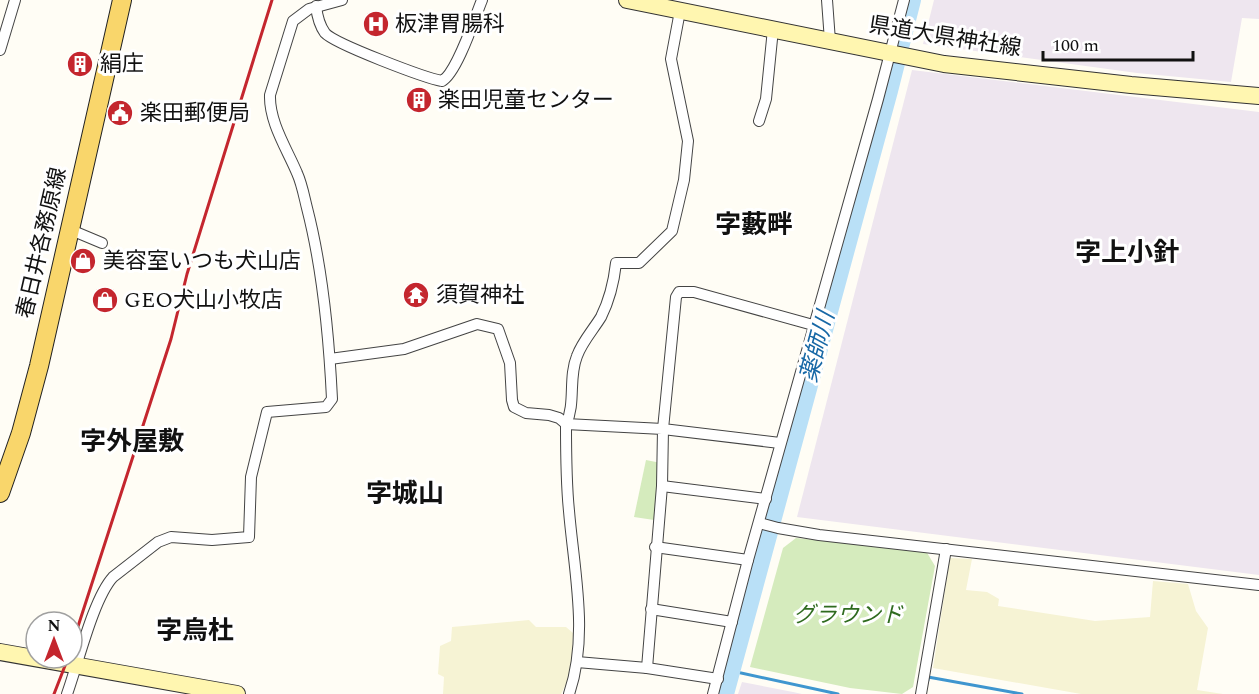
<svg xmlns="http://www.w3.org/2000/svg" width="1259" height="694" font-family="Spectral,'Noto Sans JP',serif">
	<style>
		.industrial { fill: #eee6ef }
		.farmland { fill: #f6f3d4 }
		.green { fill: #d5ebbd }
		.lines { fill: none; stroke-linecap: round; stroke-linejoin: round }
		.stream { stroke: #3f96cf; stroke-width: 3 }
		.river { stroke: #b9e0f7; stroke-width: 18 }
		.street-casing { stroke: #444; stroke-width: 12 }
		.secondary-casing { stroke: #333; stroke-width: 18 }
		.primary-casing { stroke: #222; stroke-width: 20 }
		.street { stroke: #fff; stroke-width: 10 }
		.secondary { stroke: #fff6b0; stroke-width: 16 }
		.primary { stroke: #f9d66b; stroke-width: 18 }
		.rail { stroke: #c4262e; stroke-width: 3 }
		.labels { text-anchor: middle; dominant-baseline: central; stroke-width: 6; stroke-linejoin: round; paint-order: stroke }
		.poi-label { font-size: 22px; fill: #111; stroke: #fff; text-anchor: start }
		.street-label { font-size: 22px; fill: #111; stroke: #fff }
		.park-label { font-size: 22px; font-style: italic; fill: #2f6b1f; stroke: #fff }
		.water-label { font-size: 24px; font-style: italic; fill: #1768a6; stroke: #fff }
		.quarter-label { font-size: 26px; font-weight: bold; fill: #111; stroke: #fff }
	</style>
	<rect width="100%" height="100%" fill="#fffdf5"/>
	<!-- industrial -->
	<g class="industrial">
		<polygon points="934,0 1259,0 1259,19 1242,18 1231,82 1137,73 923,44"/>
		<polygon points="912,70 1259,112 1259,575 797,517"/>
		<polygon points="742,682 793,692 802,694 738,694"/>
	</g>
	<!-- farmland -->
	<g class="farmland">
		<polygon points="950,558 972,559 966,590 987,592 999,599 998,606 1095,621 1150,617 1153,581 1188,584 1196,611 1208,628 1197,690 1223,694 1081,694 933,668"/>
		<polygon points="529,620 536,627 566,627 573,633 572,661 568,680 561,694 443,694 444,677 438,674 440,646 451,641 452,627"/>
	</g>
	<!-- green -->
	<g class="green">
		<polygon points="646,460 661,463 654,520 634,517"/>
		<polygon points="796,538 926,551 935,566 913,687 902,694 850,688 750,667 783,548"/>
	</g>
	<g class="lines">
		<!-- stream -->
		<g class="stream">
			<polyline points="732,671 838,694"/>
			<polyline points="928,680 928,677 1022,694"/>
		</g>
		<!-- river -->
		<polyline class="river" points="725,694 889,91 912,0"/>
		<!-- street casing -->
		<g class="street-casing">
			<g id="street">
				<polyline points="827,0 830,41"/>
				<path d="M316,6C317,15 320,26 325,33C335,44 425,78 442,81C457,73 475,17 482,0"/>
				<polyline points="0,50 15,0"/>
				<polyline points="759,121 766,99 773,29"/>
				<polyline points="71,230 102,243"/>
				<polyline points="330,359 404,349 477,324 498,329 510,363 512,400 514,407 526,413 549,415 559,418 566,424 663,429 662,486 647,668"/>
				<polyline points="780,443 663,429 676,297 679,292 694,292 813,325"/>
				<polyline points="662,486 766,499"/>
				<polyline points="759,523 778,528 819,535 1259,585"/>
				<polyline points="655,547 748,560"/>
				<polyline points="651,609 732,622"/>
				<polyline points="577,662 647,668 718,679"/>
				<path d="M67,694C78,664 93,599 113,577L158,542L171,537L212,540L249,537L251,477L267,412L326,407L332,399C329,336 323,270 307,208C304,196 302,184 297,173C287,149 269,122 270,95L293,21L309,9L342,0"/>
				<path d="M569,694C589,636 574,571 569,511C566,482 566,453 566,424C576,403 568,378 577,356C582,342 593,330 601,317C609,301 614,281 616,263H639L672,231L684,180L688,141L671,59L680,11"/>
				<polyline points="713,694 748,560 878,99 904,0"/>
				<polyline points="921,694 946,549"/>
			</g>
		</g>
		<!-- secondary casing -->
		<g class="secondary-casing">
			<g id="secondary">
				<polyline points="627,0 944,64 1131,85 1259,96"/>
				<polyline points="0,652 237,694"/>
			</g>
		</g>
		<!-- primary casing -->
		<g class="primary-casing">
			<polyline id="primary" points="0,493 21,433 39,366 122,0"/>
		</g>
		<!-- street -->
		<use href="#street" class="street"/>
		<!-- secondary -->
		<use href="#secondary" class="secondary"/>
		<!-- primary -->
		<use href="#primary" class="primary"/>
		<!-- rail -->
		<g class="rail">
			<polyline points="72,645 171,339 187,274 272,0"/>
			<polyline points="54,694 68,658"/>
		</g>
	</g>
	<!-- icons -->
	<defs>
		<g id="hospital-disc" transform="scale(1.35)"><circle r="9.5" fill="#c4262e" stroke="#fff"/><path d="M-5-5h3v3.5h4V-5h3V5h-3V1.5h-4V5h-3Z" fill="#fff"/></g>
		<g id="building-disc" transform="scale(1.35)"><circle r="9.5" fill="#c4262e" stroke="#fff"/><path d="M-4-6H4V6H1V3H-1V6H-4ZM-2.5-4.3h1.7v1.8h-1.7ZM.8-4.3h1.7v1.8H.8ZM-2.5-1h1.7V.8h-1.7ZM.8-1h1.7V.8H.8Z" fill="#fff"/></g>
		<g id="civic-disc" transform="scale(1.35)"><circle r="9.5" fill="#c4262e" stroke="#fff"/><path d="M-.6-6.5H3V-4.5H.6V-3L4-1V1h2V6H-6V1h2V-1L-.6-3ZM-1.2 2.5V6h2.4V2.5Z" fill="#fff"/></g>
		<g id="shop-disc" transform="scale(1.35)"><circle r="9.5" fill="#c4262e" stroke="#fff"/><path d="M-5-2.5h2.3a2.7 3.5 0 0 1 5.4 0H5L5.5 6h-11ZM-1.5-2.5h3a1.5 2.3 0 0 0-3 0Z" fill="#fff"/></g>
		<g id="temple-disc" transform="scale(1.35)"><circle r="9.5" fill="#c4262e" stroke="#fff"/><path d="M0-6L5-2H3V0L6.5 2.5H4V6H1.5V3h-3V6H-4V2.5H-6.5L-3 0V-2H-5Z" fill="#fff"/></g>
	</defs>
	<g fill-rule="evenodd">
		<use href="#hospital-disc" x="376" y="24"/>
		<use href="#building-disc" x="80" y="64"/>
		<use href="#building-disc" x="419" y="100"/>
		<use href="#civic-disc" x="120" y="113"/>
		<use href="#shop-disc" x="83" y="261"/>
		<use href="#temple-disc" x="416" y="295"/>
		<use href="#shop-disc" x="105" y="300"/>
	</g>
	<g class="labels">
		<!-- poi labels -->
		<g class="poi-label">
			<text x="395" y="24">板津胃腸科</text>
			<text x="100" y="64">絹庄</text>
			<text x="438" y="100">楽田児童センター</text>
			<text x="140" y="113">楽田郵便局</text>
			<text x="103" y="261">美容室いつも犬山店</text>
			<text x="436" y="295">須賀神社</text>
			<text x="124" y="300">GEO犬山小牧店</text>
		</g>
		<!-- street labels -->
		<g class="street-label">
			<text transform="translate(945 37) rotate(9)">県道大県神社線</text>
			<text transform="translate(42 243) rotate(-77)">春日井各務原線</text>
		</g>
		<!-- park labels -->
		<g class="park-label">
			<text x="848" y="615">グラウンド</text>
		</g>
		<!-- water labels -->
		<g class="water-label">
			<text transform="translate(818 347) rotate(-75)">薬師川</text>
		</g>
		<!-- quarter labels -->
		<g class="quarter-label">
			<text x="754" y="225">字藪畔</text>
			<text x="1127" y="253">字上小針</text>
			<text x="132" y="442">字外屋敷</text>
			<text x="405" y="494">字城山</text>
			<text x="195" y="631">字烏杜</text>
		</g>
	</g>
	<!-- north arrow -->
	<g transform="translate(54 640)"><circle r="28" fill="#ffffff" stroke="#a0a0a0" stroke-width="1.5"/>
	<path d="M0-4.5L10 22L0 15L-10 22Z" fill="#c4262e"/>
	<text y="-9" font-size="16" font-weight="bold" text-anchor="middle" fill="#111111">N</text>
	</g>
	<!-- scale -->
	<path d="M1043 51v9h150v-9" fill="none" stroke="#111111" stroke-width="3"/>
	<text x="1052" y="51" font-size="18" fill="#111111" stroke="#ffffff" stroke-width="4.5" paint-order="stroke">100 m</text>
</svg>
